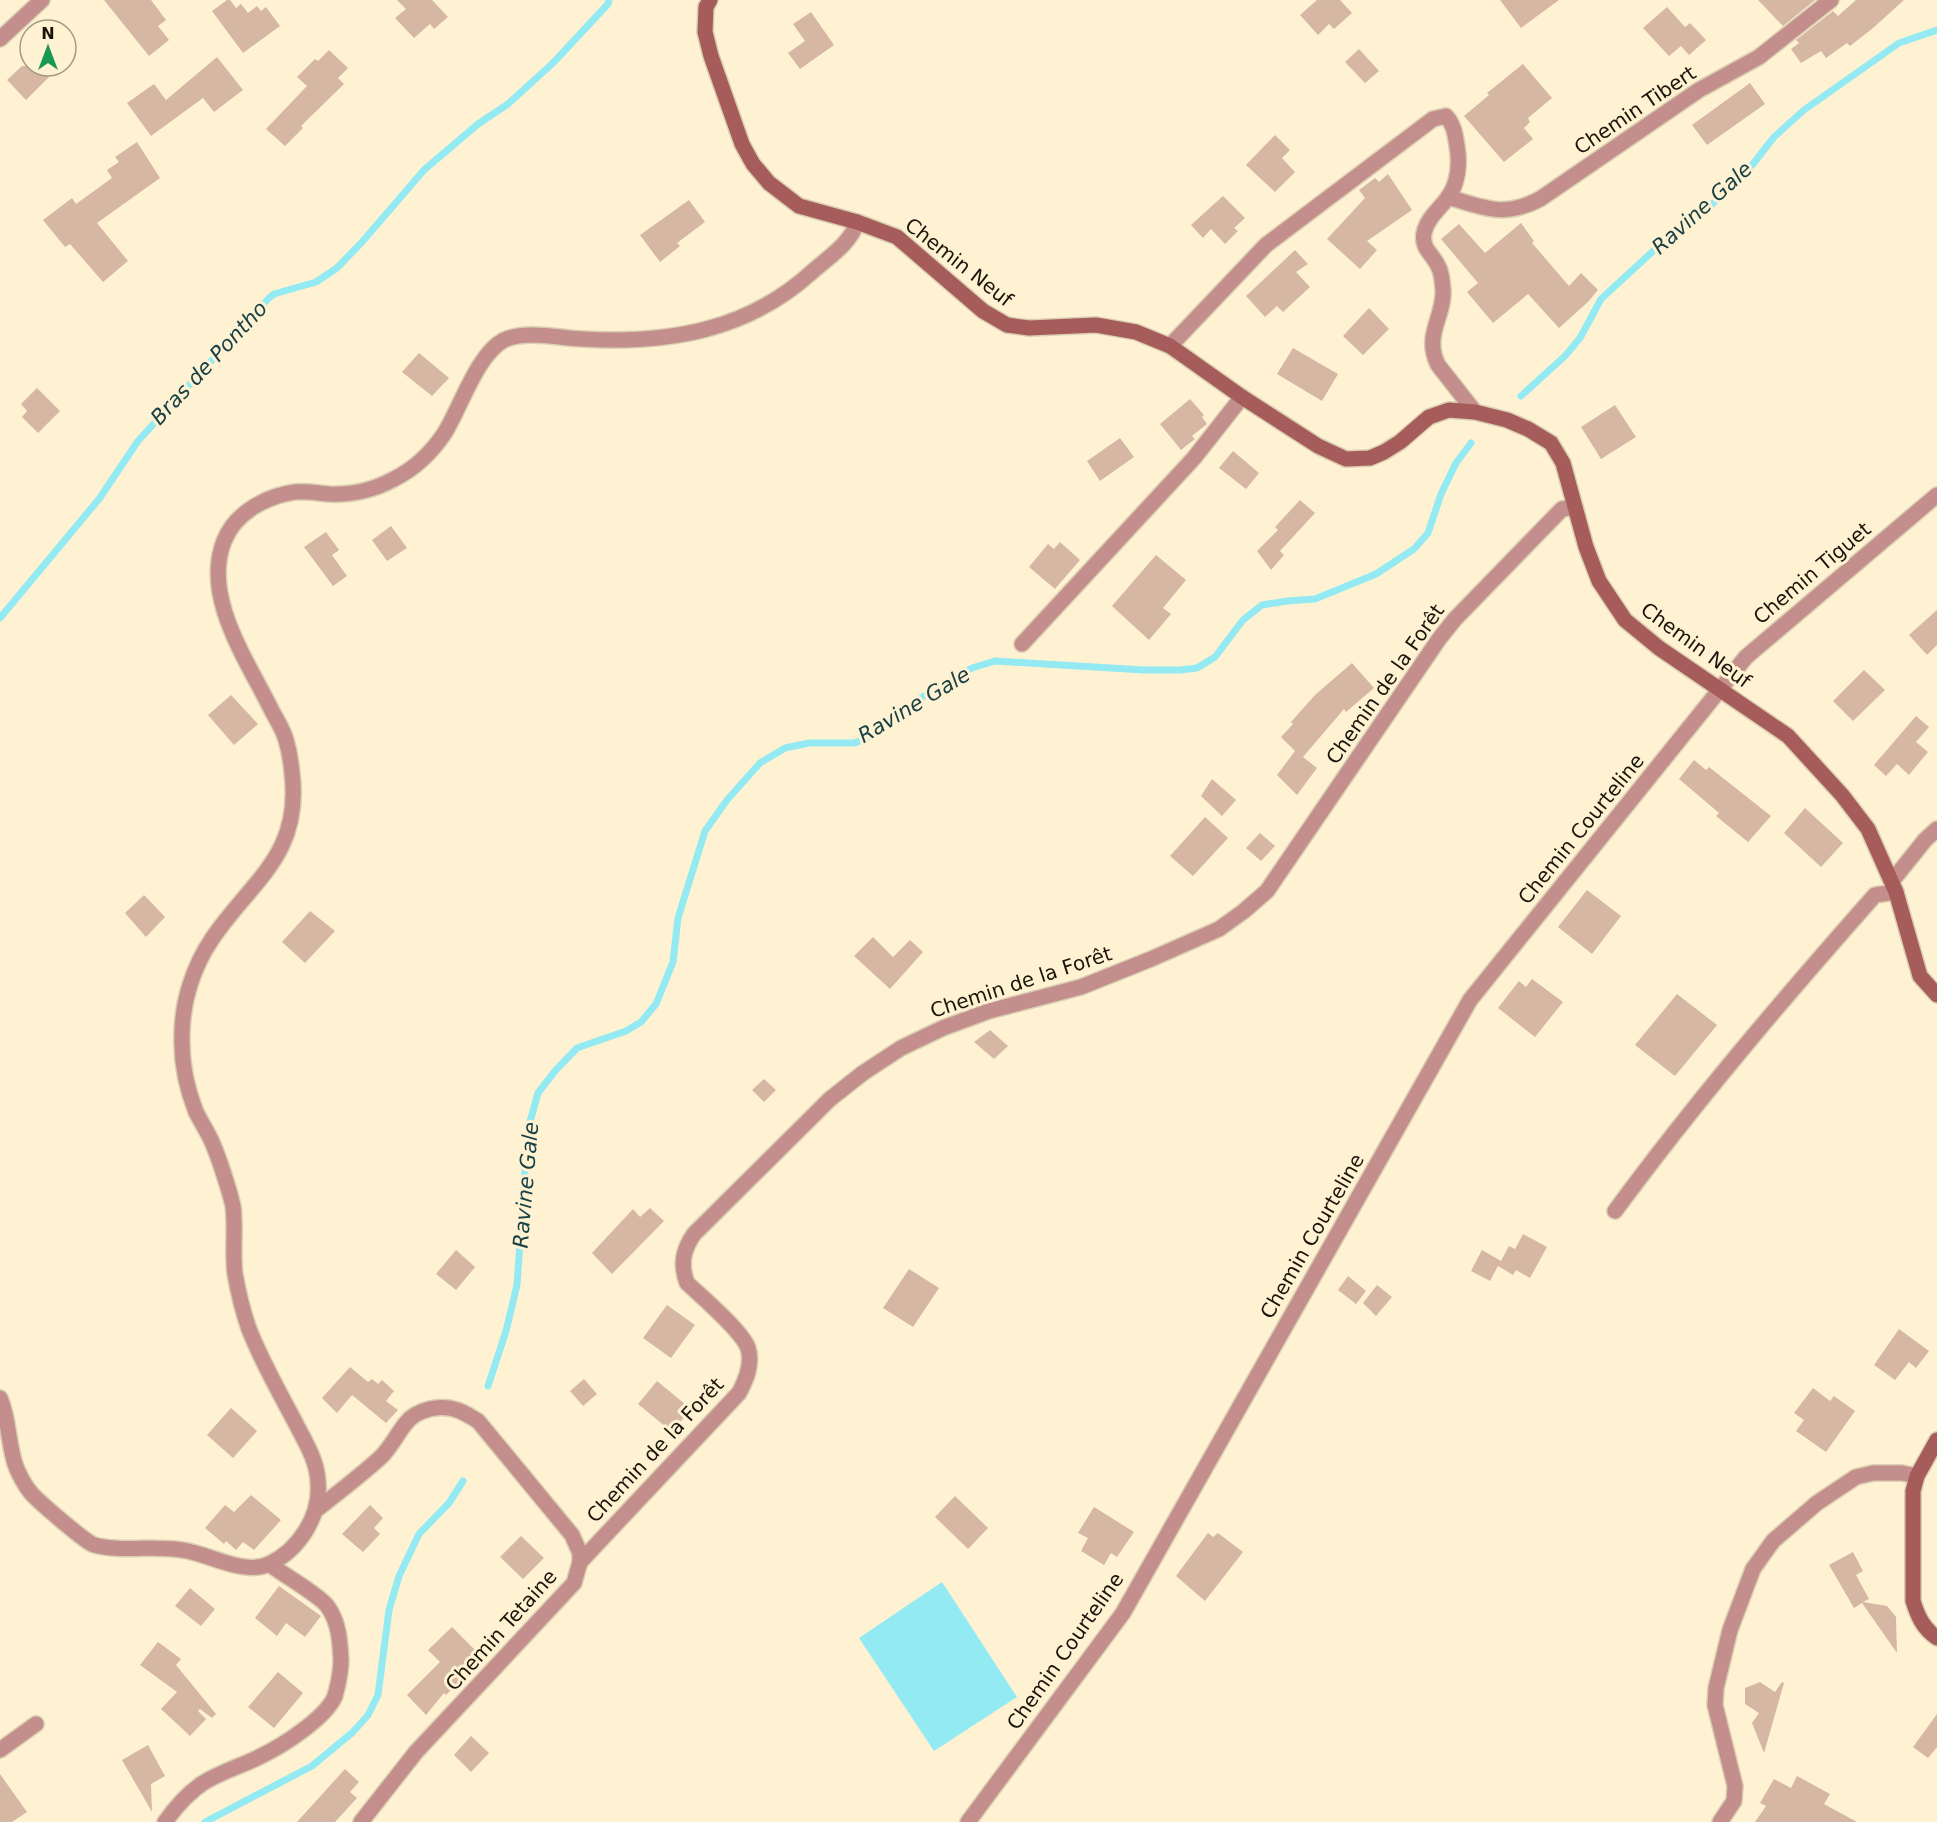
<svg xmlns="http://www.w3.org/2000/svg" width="1937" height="1822" font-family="'DejaVu Sans',sans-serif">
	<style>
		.water { fill: #93eaf3 }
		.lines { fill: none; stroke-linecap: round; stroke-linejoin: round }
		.stream { stroke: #93eaf3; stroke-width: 7 }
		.building { fill: #d6b7a4 }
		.minor-casing { stroke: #dacfb2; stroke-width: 18 }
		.secondary-casing { stroke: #dacfb2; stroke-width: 18 }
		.minor { stroke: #c38e8b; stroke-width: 15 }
		.secondary { stroke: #a65c5a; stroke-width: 15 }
		.labels { text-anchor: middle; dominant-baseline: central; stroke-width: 6; stroke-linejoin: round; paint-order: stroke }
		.street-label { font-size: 20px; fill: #1a150a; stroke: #fff2d2 }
		.water-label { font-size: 21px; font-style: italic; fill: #184145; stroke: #fff2d2 }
	</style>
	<rect width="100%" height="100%" fill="#fff2d2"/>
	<!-- water -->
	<polygon class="water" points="942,1582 1017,1697 934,1751 859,1638"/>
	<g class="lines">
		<!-- stream -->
		<g class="stream">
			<polyline points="1521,396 1565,356 1580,338 1601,299 1675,231 1706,210 1753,164 1774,137 1804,110 1899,43 1937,30"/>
			<polyline points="0,618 99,499 138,441 269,298 274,294 316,282 337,268 362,242 424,170 478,124 508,104 553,63 608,4 609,0"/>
			<polyline points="488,1386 506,1331 517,1285 528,1129 538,1093 555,1071 577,1048 626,1031 641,1022 656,1004 673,962 678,918 705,831 727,800 760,763 785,748 809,743 855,743 868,737 931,691 972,668 995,661 1144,670 1180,670 1197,668 1215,657 1243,620 1262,605 1287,601 1315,599 1376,574 1414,549 1428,533 1441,494 1456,463 1471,443"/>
			<polyline points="205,1822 312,1766 353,1732 368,1715 378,1695 389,1610 399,1576 419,1534 449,1503 463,1481"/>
		</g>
	</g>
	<!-- building -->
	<g class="building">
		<polygon points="104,0 151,0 166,20 158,26 169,40 149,56"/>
		<polygon points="227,0 230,0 236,8 241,4 248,13 257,6 261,11 266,7 280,26 243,53 212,11"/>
		<polygon points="397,0 432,0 448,17 434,29 430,24 414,38 395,18 406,9"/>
		<polygon points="1317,0 1340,0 1352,13 1334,29 1329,24 1318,35 1300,15"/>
		<polygon points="1500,0 1559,0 1521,28"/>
		<polygon points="1758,0 1815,0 1783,26"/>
		<polygon points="1856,0 1904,0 1873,28 1850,46 1847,43 1826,58 1821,51 1801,63 1791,49 1799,43 1796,40 1833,11 1838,16"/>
		<polygon points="1667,7 1685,27 1690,23 1706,40 1689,55 1681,46 1669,56 1643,28"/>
		<polygon points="811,12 834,45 800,69 788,53 805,41 793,24"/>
		<polygon points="1359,49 1379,71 1365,83 1345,62"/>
		<polygon points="329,50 348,68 338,78 344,84 301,126 303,128 285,146 266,129 307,86 297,77 315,59 318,61"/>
		<polygon points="217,57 243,90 214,112 203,98 151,136 127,103 154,84 166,100"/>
		<polygon points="1523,64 1552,98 1528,118 1530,122 1524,128 1533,139 1504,162 1464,116 1489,95 1487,93"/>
		<polygon points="22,66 40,66 49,77 26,100 7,80"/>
		<polygon points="1750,83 1765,104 1707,145 1692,125"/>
		<polygon points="1275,135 1290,150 1282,158 1295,172 1275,192 1246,165"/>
		<polygon points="137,142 160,178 97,223 128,261 103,282 70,244 65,247 43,220 72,198 76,204 112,178 107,170 119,162 115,157"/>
		<polygon points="1388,174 1412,210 1367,241 1377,250 1360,269 1327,239 1365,198 1359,190 1375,178 1379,182"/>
		<polygon points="1223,196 1245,218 1234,228 1238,231 1225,244 1211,229 1203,238 1191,225"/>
		<polygon points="689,200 705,222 677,243 680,246 660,262 640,235"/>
		<polygon points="1521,223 1534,241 1532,243 1569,286 1581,273 1598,290 1588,302 1559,328 1528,294 1493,323 1467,292 1478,283 1441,239 1459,224 1485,253"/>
		<polygon points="1295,250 1308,264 1296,272 1310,287 1283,312 1277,306 1265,317 1246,296"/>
		<polygon points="1369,308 1389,329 1363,355 1343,336"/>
		<polygon points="1293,348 1338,374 1322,401 1277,374"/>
		<polygon points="419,353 449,378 432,396 402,372"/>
		<polygon points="37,388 60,411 38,433 22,417 27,411 21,404"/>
		<polygon points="1190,399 1204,415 1202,417 1207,424 1192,436 1195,439 1181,450 1160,424"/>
		<polygon points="1615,405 1636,437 1601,459 1581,427"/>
		<polygon points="1120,438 1134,457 1100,481 1087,461"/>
		<polygon points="1233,451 1259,473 1246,489 1219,468"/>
		<polygon points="1300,500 1315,513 1280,551 1284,555 1271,570 1257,551 1278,530 1275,527"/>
		<polygon points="391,526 407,548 387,561 372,540"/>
		<polygon points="326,532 339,550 332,555 347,576 333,586 304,547"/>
		<polygon points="1060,542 1080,560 1055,589 1029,567 1048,544 1054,549"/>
		<polygon points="1156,555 1186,580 1163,608 1171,614 1149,640 1112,606"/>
		<polygon points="1937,610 1937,645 1927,655 1909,635"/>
		<polygon points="1352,663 1374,688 1346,712 1344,709 1303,757 1317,768 1297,795 1277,775 1295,751 1281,737 1293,724 1291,722 1315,695"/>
		<polygon points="1864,670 1885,690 1853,721 1833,701"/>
		<polygon points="231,695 258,724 234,745 208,715"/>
		<polygon points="1916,716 1929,727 1916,742 1928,752 1909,775 1897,764 1886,776 1874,765"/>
		<polygon points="1694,760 1706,770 1709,767 1771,816 1748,842 1716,816 1719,813 1679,779"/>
		<polygon points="1212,779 1236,800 1222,816 1201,796"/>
		<polygon points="1805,808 1843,843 1821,867 1784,833"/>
		<polygon points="1205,817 1228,838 1193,876 1170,856"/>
		<polygon points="1260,833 1275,846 1261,861 1246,848"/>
		<polygon points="1587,890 1621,916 1592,954 1558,927"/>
		<polygon points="144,895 165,917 146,937 125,913"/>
		<polygon points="310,911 335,931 305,963 282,942"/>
		<polygon points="873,937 893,957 910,940 923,952 890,989 854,956"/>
		<polygon points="1532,979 1563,1002 1535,1037 1498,1008 1519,981 1526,987"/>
		<polygon points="1677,994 1717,1025 1675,1076 1635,1045"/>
		<polygon points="990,1030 1008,1046 994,1059 974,1042"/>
		<polygon points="764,1079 776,1090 764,1102 752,1090"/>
		<polygon points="650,1208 664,1221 612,1274 592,1253 633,1209 640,1217"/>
		<polygon points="1523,1234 1547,1247 1530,1278 1516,1270 1513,1275 1498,1266 1490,1281 1471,1271 1482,1250 1501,1261 1509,1246 1515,1249"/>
		<polygon points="456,1250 475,1267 456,1290 436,1274"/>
		<polygon points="909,1269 939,1288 913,1327 883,1308"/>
		<polygon points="1348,1276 1366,1291 1356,1304 1338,1290"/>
		<polygon points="1377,1285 1392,1297 1376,1316 1363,1303"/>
		<polygon points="667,1305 695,1325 671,1358 643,1338"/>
		<polygon points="1899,1329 1929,1351 1916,1368 1909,1362 1895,1380 1874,1365"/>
		<polygon points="350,1367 368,1382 372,1379 378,1384 382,1380 394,1391 386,1401 398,1410 386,1423 352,1395 337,1413 322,1398"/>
		<polygon points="584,1379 597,1394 583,1406 570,1391"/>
		<polygon points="657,1381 691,1409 672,1432 638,1404"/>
		<polygon points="1813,1388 1830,1401 1834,1396 1855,1411 1826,1452 1796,1431 1804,1420 1794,1413"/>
		<polygon points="231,1408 257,1431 233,1458 207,1435"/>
		<polygon points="251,1495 281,1520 254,1550 243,1542 236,1550 226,1541 224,1544 205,1528 225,1505 234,1512"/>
		<polygon points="955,1496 988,1528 968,1549 935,1517"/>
		<polygon points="370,1505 383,1518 374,1528 380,1534 363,1552 342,1534"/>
		<polygon points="1094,1507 1134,1532 1117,1557 1111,1553 1104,1565 1081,1551 1088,1538 1078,1533"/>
		<polygon points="1208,1533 1213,1537 1218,1533 1243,1552 1205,1601 1176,1576"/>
		<polygon points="521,1536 544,1558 523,1579 500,1557"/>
		<polygon points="1853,1552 1863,1571 1856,1575 1869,1599 1863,1602 1887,1606 1896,1617 1897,1653 1862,1603 1854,1608 1829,1565"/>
		<polygon points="279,1586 321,1616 305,1637 286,1623 277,1636 255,1618"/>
		<polygon points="190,1588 215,1609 201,1626 175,1606"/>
		<polygon points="452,1627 483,1658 446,1695 444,1693 426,1715 407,1695 440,1662 428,1650"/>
		<polygon points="158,1642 181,1659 176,1665 216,1714 212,1718 200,1709 198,1711 206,1719 190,1736 161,1709 177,1692 140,1665"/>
		<polygon points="278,1672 303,1693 274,1728 248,1707"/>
		<polygon points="1760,1682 1775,1692 1782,1682 1784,1683 1764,1753 1752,1723 1759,1713 1745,1704 1745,1688"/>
		<polygon points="1937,1714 1937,1747 1928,1758 1913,1747"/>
		<polygon points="471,1736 489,1753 471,1772 454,1755"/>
		<polygon points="148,1745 165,1776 151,1784 152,1812 122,1760"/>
		<polygon points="345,1769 359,1782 350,1792 357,1798 335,1822 297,1822"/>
		<polygon points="0,1774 27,1812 12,1822 0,1822"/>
		<polygon points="1797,1776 1830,1794 1824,1804 1857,1822 1755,1822 1766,1806 1760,1803 1774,1779 1791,1788"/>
	</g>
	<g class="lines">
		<!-- minor casing -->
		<g class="minor-casing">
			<g id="minor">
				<polyline points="0,39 42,0"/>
				<path d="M1448,197C1485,208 1504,218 1540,199L1699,90L1759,57L1831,0"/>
				<path d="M1170,346L1266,245L1433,119L1446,116C1454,125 1455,134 1457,146C1460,164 1458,184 1447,199C1438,210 1427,219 1424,233C1421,249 1433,254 1438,266C1442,272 1442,281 1443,289C1445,316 1423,335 1438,365L1475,412"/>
				<polyline points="1022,644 1194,458 1242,397"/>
				<polyline points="1892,881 1925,840 1937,829"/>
				<path d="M1615,1211C1696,1101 1784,998 1875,895L1896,892"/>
				<path d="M0,1398C9,1419 8,1442 15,1464C18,1473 25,1486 31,1493C40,1503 81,1538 92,1544C96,1546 109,1548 114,1548C136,1550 159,1546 182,1550C208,1553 243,1576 269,1564C299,1550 321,1516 318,1482C317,1459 304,1440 294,1420C278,1390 261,1360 249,1329C243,1312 238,1291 235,1274C232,1252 236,1228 233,1206C229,1189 219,1158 212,1142C207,1131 201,1122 196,1112C186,1087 181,1062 182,1035C182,1002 193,967 212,939C252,880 302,855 292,773C291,762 289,750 286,740C283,729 276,719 271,709C247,660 202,597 224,541C235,513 266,496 295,492C306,491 318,493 329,494C352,495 374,490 394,479C414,469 431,453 444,434C460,409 477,354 504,340C526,330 559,338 582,339C668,344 748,331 813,271C829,257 851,243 857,222"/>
				<path d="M316,1510C338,1493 360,1476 381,1457C391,1447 397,1434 406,1423C417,1409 441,1404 457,1410C464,1412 471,1417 478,1421L572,1535L580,1553V1562L574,1583L416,1752L361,1822"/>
				<path d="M580,1562L739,1393C746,1380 753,1364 748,1348C742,1331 702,1297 687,1283C680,1264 683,1250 694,1234L830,1099L863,1073L901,1048L943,1028L989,1011L1081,987L1151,959L1219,929L1244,911L1267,891L1439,639L1455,619L1562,509L1575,507"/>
				<polyline points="0,1750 36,1724"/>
				<path d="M165,1822C175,1808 188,1793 203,1783C222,1771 242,1766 261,1756C282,1746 326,1718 335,1696C338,1685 341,1671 341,1660C340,1641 339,1623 328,1607C322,1597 281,1573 269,1564"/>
				<polyline points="968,1822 1123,1613 1470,1000 1746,657 1937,495"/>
				<polyline points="1720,1822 1734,1801 1735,1786 1715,1705 1716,1688 1730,1630 1753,1569 1773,1541 1817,1503 1856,1477 1873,1473 1902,1473 1917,1476"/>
			</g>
		</g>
		<!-- secondary casing -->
		<g class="secondary-casing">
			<g id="secondary">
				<polyline points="710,0 706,7 705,32 711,56 742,144 753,164 769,183 799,206 857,222 897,237 983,311 1007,325 1029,328 1096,325 1136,332 1170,346 1242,397 1318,446 1346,459 1370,458 1384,452 1400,442 1429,417 1449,410 1475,412 1507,420 1528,429 1551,443 1563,463 1586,547 1599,581 1625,620 1659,648 1788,736 1842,795 1868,829 1896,892 1920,976 1937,995"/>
				<path d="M1937,1440L1917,1476L1913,1491V1601C1918,1617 1923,1628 1937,1638"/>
			</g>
		</g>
		<!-- minor -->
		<use href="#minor" class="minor"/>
		<!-- secondary -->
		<use href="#secondary" class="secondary"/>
	</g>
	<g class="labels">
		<!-- street labels -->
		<g class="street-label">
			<text transform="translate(1635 110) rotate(-34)">Chemin Tibert</text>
			<text transform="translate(959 262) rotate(38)">Chemin Neuf</text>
			<text transform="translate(1812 573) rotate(-40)">Chemin Tiguet</text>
			<text transform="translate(1696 645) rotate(36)">Chemin Neuf</text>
			<text transform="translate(1385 684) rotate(-55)">Chemin de la Forêt</text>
			<text transform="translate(1581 829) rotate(-51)">Chemin Courteline</text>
			<text transform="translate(1021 982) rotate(-18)">Chemin de la Forêt</text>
			<text transform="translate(1312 1236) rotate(-60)">Chemin Courteline</text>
			<text transform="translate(655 1450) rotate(-47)">Chemin de la Forêt</text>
			<text transform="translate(501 1630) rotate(-48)">Chemin Tetaine</text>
			<text transform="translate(1065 1651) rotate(-55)">Chemin Courteline</text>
		</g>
		<!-- water labels -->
		<g class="water-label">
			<text transform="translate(1702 208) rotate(-42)">Ravine Gale</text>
			<text transform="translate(209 363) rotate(-47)">Bras de Pontho</text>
			<text transform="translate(914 705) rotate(-31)">Ravine Gale</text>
			<text transform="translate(526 1185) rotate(-85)">Ravine Gale</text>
		</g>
	</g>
	<!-- north arrow -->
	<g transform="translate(48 48)"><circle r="28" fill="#fff2d2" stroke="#a39a82" stroke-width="1.5"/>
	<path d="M0-4.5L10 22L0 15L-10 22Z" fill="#189755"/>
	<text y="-9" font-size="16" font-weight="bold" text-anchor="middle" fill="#1a150a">N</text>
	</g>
</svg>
